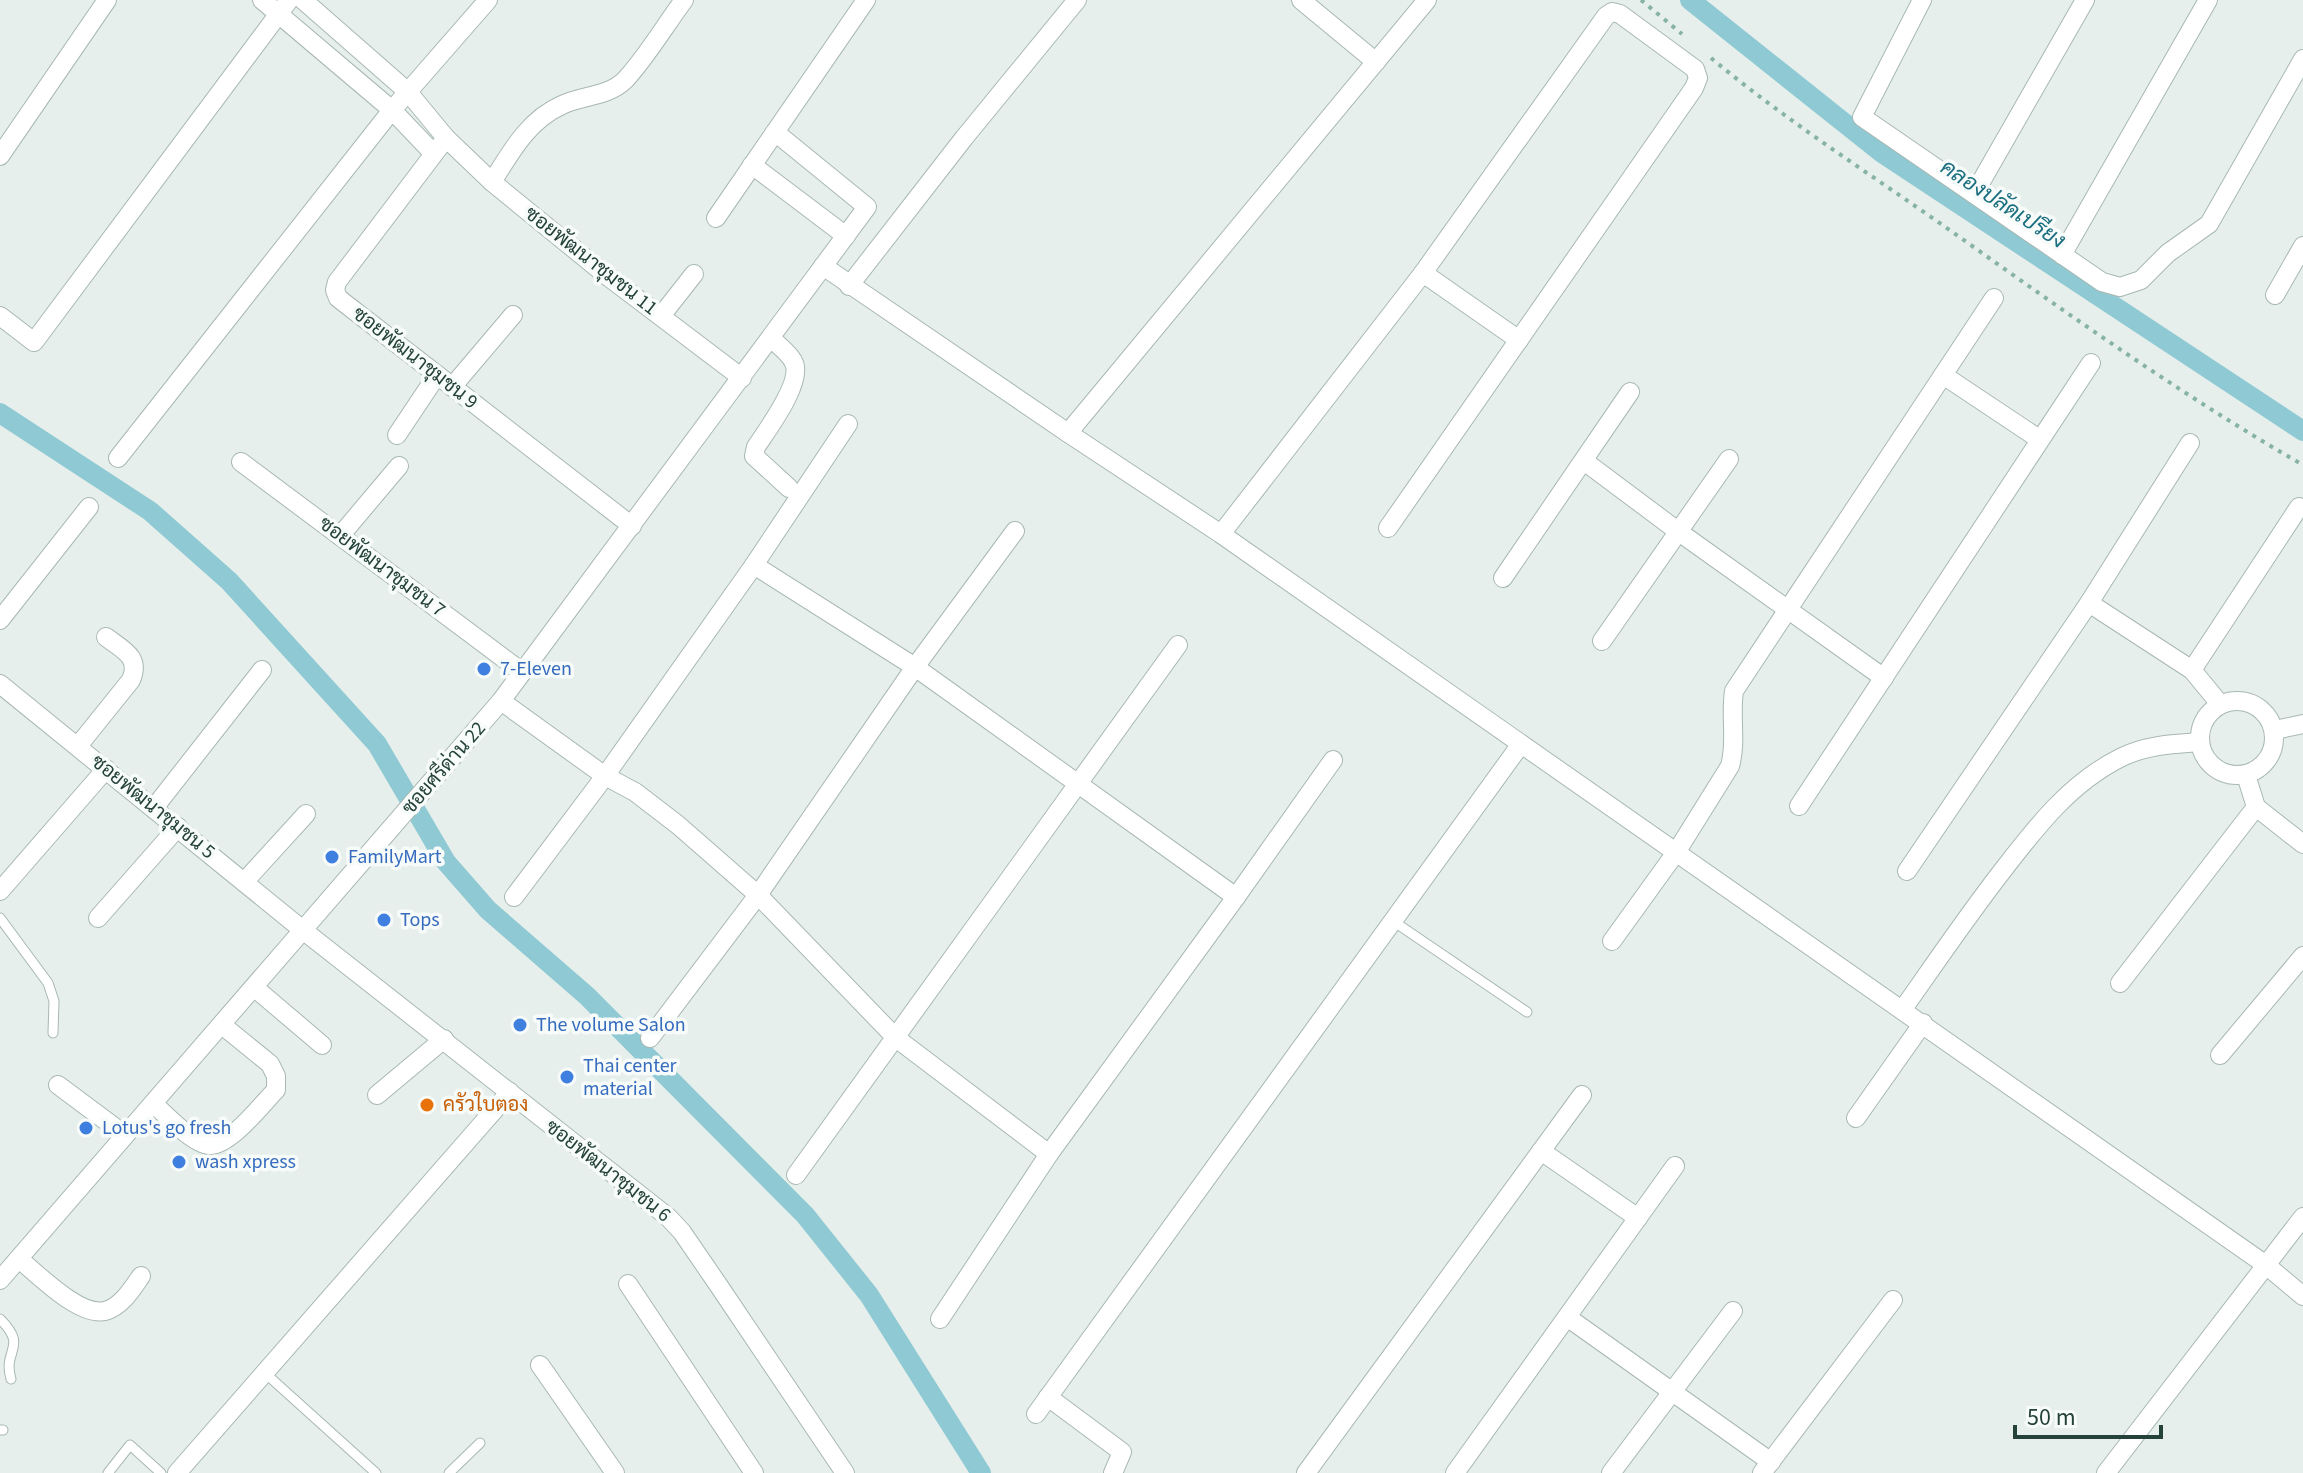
<svg xmlns="http://www.w3.org/2000/svg" width="2303" height="1473" font-family="'Source Sans 3',Sarabun,sans-serif">
	<style>
		.lines { fill: none; stroke-linecap: round; stroke-linejoin: round }
		.canal { stroke: #8ec9d4; stroke-width: 20 }
		.service-casing { stroke: #a8b8b2; stroke-width: 11 }
		.minor-casing { stroke: #a8b8b2; stroke-width: 20 }
		.path { stroke: #86b3a5; stroke-width: 4; stroke-dasharray: 4 6; stroke-linecap: butt }
		.service { stroke: #fff; stroke-width: 9 }
		.minor { stroke: #fff; stroke-width: 18 }
		.shop-dot { fill: #3f7fe0; stroke: #f7fbf9; stroke-width: 3 }
		.food-dot { fill: #e8710a; stroke: #f7fbf9; stroke-width: 3 }
		.labels { text-anchor: middle; dominant-baseline: central; stroke-width: 7; stroke-linejoin: round; paint-order: stroke }
		.street-label { font-size: 20px; fill: #24423a; stroke: #f7fbf9 }
		.shop-label { font-size: 20px; fill: #366cbe; stroke: #f7fbf9; text-anchor: start }
		.food-label { font-size: 20px; fill: #c56008; stroke: #f7fbf9; text-anchor: start }
		.water-label { font-size: 22px; font-style: italic; fill: #1c6f80; stroke: #f7fbf9 }
	</style>
	<rect width="100%" height="100%" fill="#e6efeb"/>
	<g class="lines">
		<!-- canal -->
		<g class="canal">
			<polyline points="1690,0 1882,153 2303,431"/>
			<polyline points="0,413 150,511 229,581 377,744 446,862 488,910 587,996 805,1215 869,1295 981,1473"/>
		</g>
		<!-- service casing -->
		<g class="service-casing">
			<g id="service">
				<polyline points="0,918 48,983 54,1001 53,1033"/>
				<polyline points="1393,921 1527,1012"/>
				<path d="M0,1319C29,1348 2,1349 11,1379"/>
				<polyline points="265,1373 376,1473"/>
				<polyline points="0,1430 3,1430"/>
				<polyline points="108,1473 130,1445 161,1473"/>
				<polyline points="449,1473 480,1443"/>
			</g>
		</g>
		<!-- minor casing -->
		<g class="minor-casing">
			<g id="minor">
				<polyline points="262,0 392,110 433,153"/>
				<polyline points="303,0 408,92 446,138 492,182 606,275 742,378"/>
				<polyline points="1301,0 1376,62"/>
				<polyline points="1922,0 1862,117 2102,282 2120,287 2141,280 2168,253 2209,224 2303,59"/>
				<polyline points="446,138 337,282 335,290 338,298 632,526"/>
				<polyline points="0,156 107,0"/>
				<polyline points="752,165 846,236"/>
				<path d="M492,182C511,152 528,120 562,105C582,95 608,97 625,80C645,59 666,24 684,0"/>
				<polyline points="1974,194 2085,0"/>
				<polyline points="716,218 866,0"/>
				<polyline points="2062,255 2208,0"/>
				<polyline points="823,266 1068,433 1221,534 2266,1265 2303,1296"/>
				<polyline points="1423,273 1519,340"/>
				<polyline points="849,286 964,138 1077,0"/>
				<polyline points="2275,295 2303,246"/>
				<polyline points="0,316 34,342 289,0"/>
				<polyline points="661,316 694,274"/>
				<path d="M771,338C778,345 789,353 793,361C805,380 767,430 756,447L754,456L789,488"/>
				<polyline points="1943,375 2039,439"/>
				<polyline points="452,387 513,315"/>
				<polyline points="1068,433 1427,0"/>
				<polyline points="397,435 437,375"/>
				<polyline points="118,458 392,110 488,0"/>
				<polyline points="1584,461 1679,532 1884,678"/>
				<polyline points="241,462 522,672"/>
				<polyline points="1221,534 1423,273 1606,16 1612,12 1620,14 1695,69 1698,78 1694,88 1388,528"/>
				<polyline points="340,536 399,466"/>
				<polyline points="754,565 915,667 1236,897"/>
				<polyline points="1503,578 1630,392"/>
				<polyline points="2089,603 2192,670 2220,704"/>
				<polyline points="0,620 89,507"/>
				<polyline points="1602,641 1729,459"/>
				<polyline points="2192,670 2299,507"/>
				<polyline points="0,684 304,931 668,1217 682,1232 719,1286 845,1473"/>
				<circle cx="2237" cy="738" r="37"/>
				<polyline points="501,701 605,776 635,792 678,825 758,895 896,1038 1049,1154"/>
				<polyline points="2275,730 2303,724"/>
				<path d="M78,746L131,680C141,657 123,650 106,637"/>
				<polyline points="2246,775 2256,807 2303,844"/>
				<polyline points="1799,806 2091,363"/>
				<polyline points="154,808 262,670"/>
				<polyline points="1907,871 2089,603 2190,443"/>
				<polyline points="244,882 306,814"/>
				<polyline points="0,891 106,769"/>
				<polyline points="514,897 605,776 754,565 848,424"/>
				<polyline points="98,918 178,827"/>
				<path d="M1612,941L1677,851L1730,766C1737,742 1730,716 1734,691L1994,298"/>
				<polyline points="2120,983 2256,807"/>
				<polyline points="255,988 322,1045"/>
				<path d="M1903,1009C1936,962 1968,915 2003,870C2037,826 2071,782 2122,757C2146,745 2173,744 2200,742"/>
				<polyline points="650,1038 758,895 915,667 1015,531"/>
				<polyline points="2220,1055 2303,956"/>
				<polyline points="58,1085 125,1135"/>
				<polyline points="377,1095 444,1039"/>
				<path d="M154,1104C166,1115 193,1144 209,1145C230,1146 261,1105 276,1090V1076L270,1064L222,1025"/>
				<polyline points="1856,1118 1923,1023"/>
				<polyline points="1541,1151 1638,1218"/>
				<polyline points="796,1175 1178,645"/>
				<path d="M19,1259C38,1274 79,1317 105,1311C121,1307 132,1289 141,1276"/>
				<polyline points="0,1280 501,701 867,207 775,132"/>
				<polyline points="628,1284 754,1473"/>
				<polyline points="1567,1317 1771,1462"/>
				<polyline points="940,1319 1049,1154 1236,897 1333,760"/>
				<polyline points="540,1365 615,1473"/>
				<polyline points="1048,1397 1122,1452 1113,1473"/>
				<polyline points="1036,1414 1521,744"/>
				<polyline points="177,1473 510,1092"/>
				<polyline points="1306,1473 1582,1095"/>
				<polyline points="1455,1473 1675,1166"/>
				<polyline points="1611,1473 1733,1311"/>
				<polyline points="1762,1473 1893,1300"/>
				<polyline points="2106,1473 2303,1217"/>
			</g>
		</g>
		<!-- path -->
		<g class="path">
			<polyline points="1641,0 1682,34"/>
			<path d="M1711,58C1789,123 1875,177 1958,236C2071,316 2183,396 2303,465"/>
		</g>
		<!-- service -->
		<use href="#service" class="service"/>
		<!-- minor -->
		<use href="#minor" class="minor"/>
	</g>
	<!-- markers -->
	<g class="shop-dot">
		<circle cx="484" cy="669" r="8"/>
		<circle cx="332" cy="857" r="8"/>
		<circle cx="384" cy="920" r="8"/>
		<circle cx="520" cy="1025" r="8"/>
		<circle cx="567" cy="1077" r="8"/>
		<circle cx="86" cy="1128" r="8"/>
		<circle cx="179" cy="1162" r="8"/>
	</g>
	<circle class="food-dot" cx="427" cy="1105" r="8"/>
	<g class="labels">
		<!-- street labels -->
		<g class="street-label">
			<text transform="translate(591 261) rotate(38)">ซอยพัฒนาชุมชน 11</text>
			<text transform="translate(415 358) rotate(38)">ซอยพัฒนาชุมชน 9</text>
			<text transform="translate(382 567) rotate(37)">ซอยพัฒนาชุมชน 7</text>
			<text transform="translate(444 768) rotate(-49)">ซอยศรีด่าน 22</text>
			<text transform="translate(153 807) rotate(39)">ซอยพัฒนาชุมชน 5</text>
			<text transform="translate(608 1171) rotate(38)">ซอยพัฒนาชุมชน 6</text>
		</g>
		<!-- shop labels -->
		<g class="shop-label">
			<text x="500" y="669">7-Eleven</text>
			<text x="348" y="857">FamilyMart</text>
			<text x="400" y="920">Tops</text>
			<text x="536" y="1025">The volume Salon</text>
			<text x="583" y="1066">Thai center<tspan x="583" dy="23">material</tspan></text>
			<text x="102" y="1128">Lotus's go fresh</text>
			<text x="195" y="1162">wash xpress</text>
		</g>
		<!-- food labels -->
		<g class="food-label">
			<text x="443" y="1105">ครัวใบตอง</text>
		</g>
		<!-- water labels -->
		<g class="water-label">
			<text transform="translate(2003 204) rotate(33)">คลองปลัดเปรียง</text>
		</g>
	</g>
	<!-- scale -->
	<path d="M2015 1425v12h146v-12" fill="none" stroke="#24423a" stroke-width="4"/>
	<text x="2027" y="1425" font-size="24" fill="#24423a" stroke="#f7fbf9" stroke-width="6" paint-order="stroke">50 m</text>
</svg>
